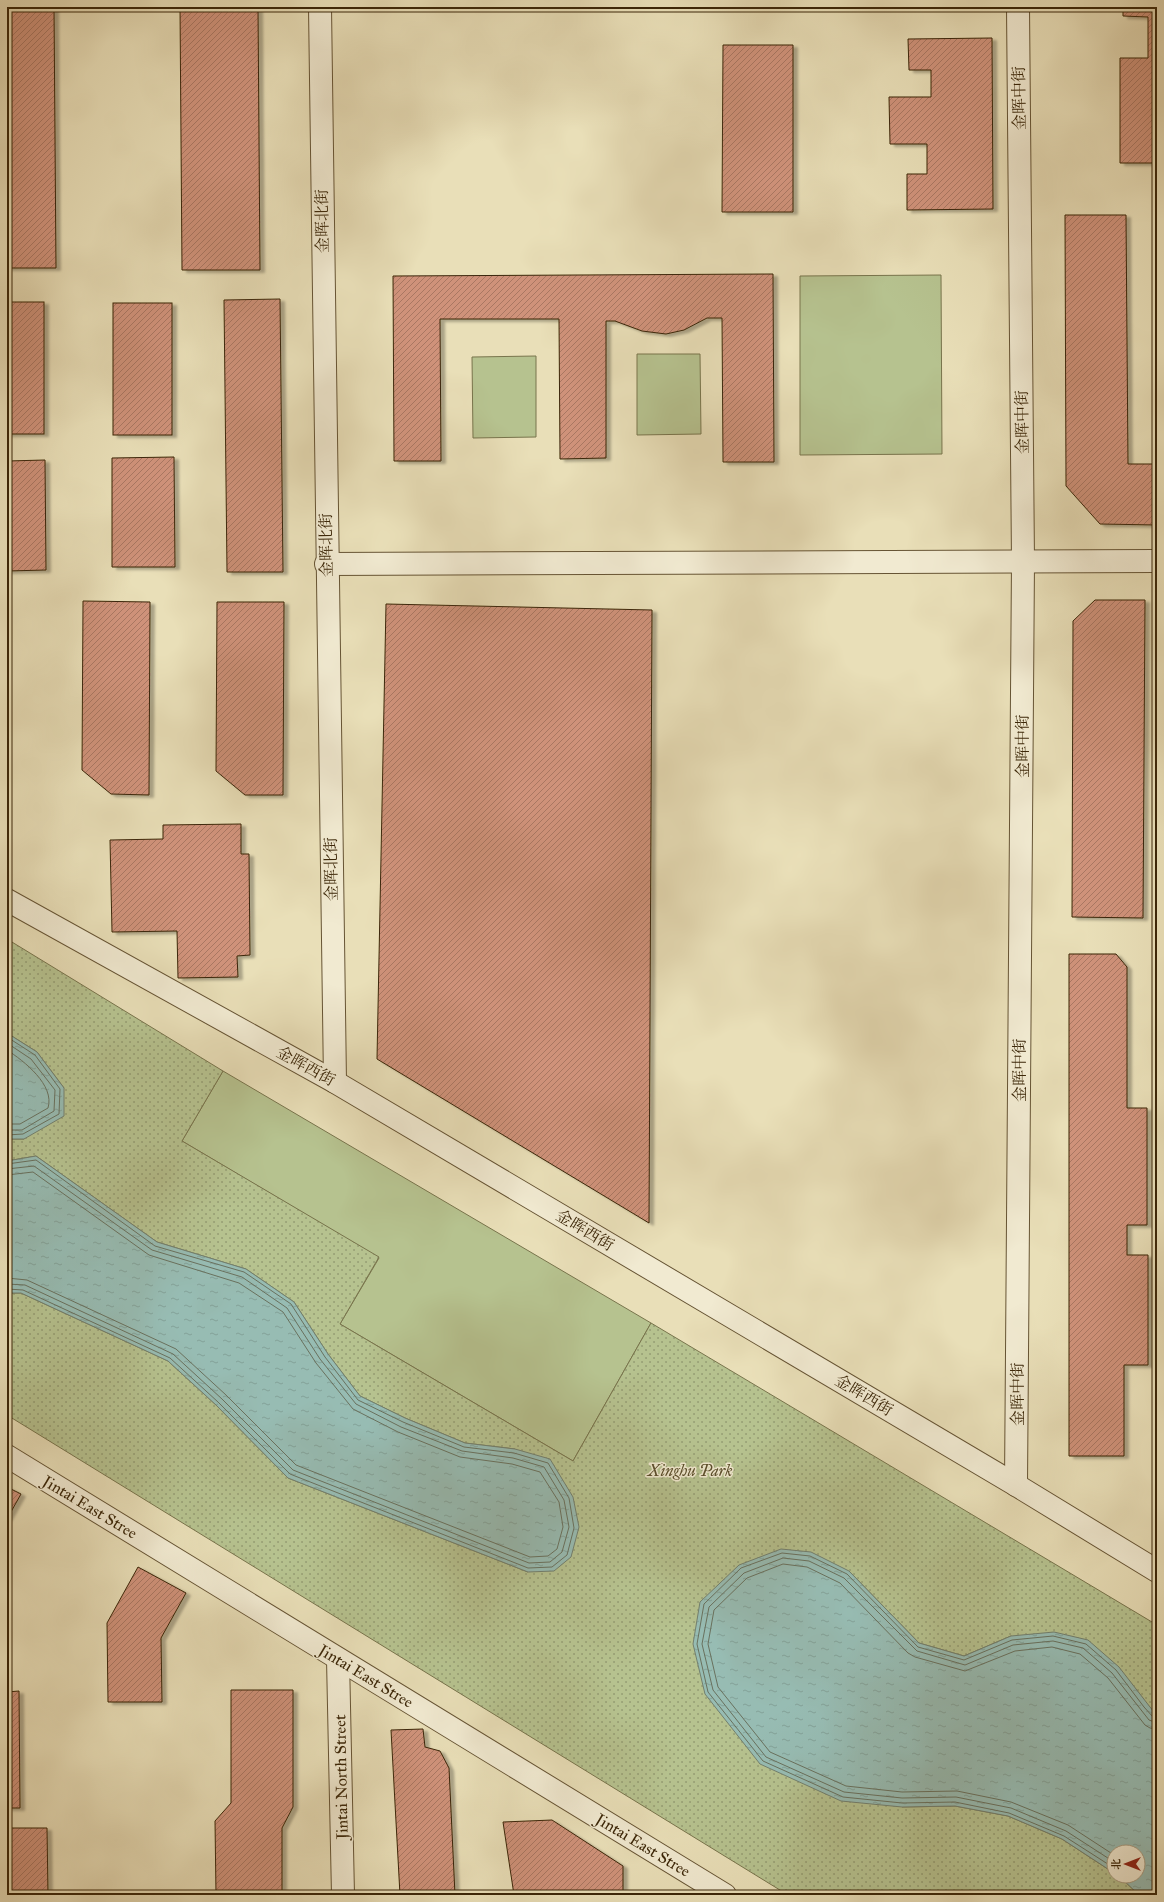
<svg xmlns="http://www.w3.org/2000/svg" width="1164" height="1902" font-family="'IM FELL Great Primer','Noto Serif SC',serif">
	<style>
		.green { fill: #b6c28f; stroke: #78744c }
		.park { fill: url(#park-dots); stroke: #78744c }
		.water { fill: url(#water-ripples); stroke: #72806f }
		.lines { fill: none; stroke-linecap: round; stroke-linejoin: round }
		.shore { stroke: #69715e; stroke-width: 1 }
		.building { fill: url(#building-hatch); stroke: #3b2608; filter: url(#shadow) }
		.minor-casing { stroke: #665434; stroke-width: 24 }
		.minor { stroke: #f1ead1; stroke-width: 22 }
		.labels { text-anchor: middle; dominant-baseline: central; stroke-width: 3; stroke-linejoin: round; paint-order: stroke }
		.street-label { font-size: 16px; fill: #3b2608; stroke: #f1ead1 }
		.park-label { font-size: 16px; font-style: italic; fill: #5a4d2a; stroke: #f1ead1 }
	</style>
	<defs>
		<pattern id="park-dots" width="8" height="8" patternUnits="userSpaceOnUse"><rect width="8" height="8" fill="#b6c28f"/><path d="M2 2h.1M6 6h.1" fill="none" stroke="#959d73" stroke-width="1.8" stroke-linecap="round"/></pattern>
		<pattern id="water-ripples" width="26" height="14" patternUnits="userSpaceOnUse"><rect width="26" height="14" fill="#97bcb3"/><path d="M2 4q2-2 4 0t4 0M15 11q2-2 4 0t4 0" fill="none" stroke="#83a198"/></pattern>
		<pattern id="building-hatch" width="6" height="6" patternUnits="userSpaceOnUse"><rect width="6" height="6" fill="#cf927a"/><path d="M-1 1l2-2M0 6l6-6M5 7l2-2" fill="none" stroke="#a97762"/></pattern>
		<filter id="shadow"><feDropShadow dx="4.5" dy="2.5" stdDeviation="1" flood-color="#0004"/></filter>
	</defs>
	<rect width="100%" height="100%" fill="#e9dfb8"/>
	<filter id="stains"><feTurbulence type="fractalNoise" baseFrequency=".005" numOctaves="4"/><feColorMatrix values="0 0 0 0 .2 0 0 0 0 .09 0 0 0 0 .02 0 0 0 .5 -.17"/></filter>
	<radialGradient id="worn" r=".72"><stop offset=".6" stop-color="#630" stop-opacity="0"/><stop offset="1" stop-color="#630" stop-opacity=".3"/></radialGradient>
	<!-- green -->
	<g class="green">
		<polygon points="941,275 942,454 800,455 800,276"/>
		<polygon points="637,354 700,354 701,434 637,435"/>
		<polygon points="536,356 536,437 473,438 472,357"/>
		<polygon points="223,1071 651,1323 573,1461 340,1324 379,1258 182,1141"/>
	</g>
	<!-- park -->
	<polygon class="park" points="7,939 223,1071 182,1141 379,1257 340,1324 573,1461 651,1323 1157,1625 1157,1716 1147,1704 1011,1636 964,1656 919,1643 849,1571 902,1807 955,1806 1008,1816 1062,1839 1114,1873 1114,1876 1119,1876 1139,1895 788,1895 7,1415 7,1293 21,1293 168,1361 216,1405 288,1478 528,1572 515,1449 465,1443 405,1418 360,1396 328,1354 294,1302 246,1269 157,1242 36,1156 7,1161 7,1139 24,1139 64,1088 37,1052 7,1033"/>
	<!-- water -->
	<g class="water">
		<polygon points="7,1033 37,1052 64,1088 64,1116 24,1139 7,1139"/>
		<polygon points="36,1156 157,1242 246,1269 294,1302 328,1354 360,1396 405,1418 465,1443 515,1449 550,1459 573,1497 579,1527 571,1557 554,1571 528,1572 288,1478 216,1405 168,1361 21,1293 7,1293 7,1161"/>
		<polygon points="781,1549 811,1552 849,1571 919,1643 964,1656 1011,1636 1054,1632 1088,1640 1119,1667 1157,1716 1157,1895 1139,1895 1119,1876 1138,1876 1138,1852 1114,1852 1114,1873 1062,1839 1008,1816 955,1806 902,1807 841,1801 760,1764 705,1694 693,1644 700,1602 739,1565"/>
	</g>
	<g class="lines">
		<!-- shore -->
		<g class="shore">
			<polyline points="7,1037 35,1055 60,1089 59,1114 23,1134 7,1135"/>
			<polyline points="7,1043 31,1059 55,1090 54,1111 22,1130 7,1130"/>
			<path d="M7,1050C24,1061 55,1085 48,1108L20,1124H7"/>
			<polyline points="7,1164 36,1160 155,1246 244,1272 291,1304 325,1357 358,1400 403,1422 464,1447 514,1453 548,1463 569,1498 574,1528 567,1555 552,1567 528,1568 290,1474 218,1402 170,1358 23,1290 7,1289"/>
			<polyline points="7,1169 34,1166 152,1250 242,1277 287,1308 320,1359 356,1404 401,1427 462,1451 513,1458 544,1467 564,1500 569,1527 562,1552 550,1562 529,1563 293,1470 222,1399 173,1354 25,1285 7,1284"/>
			<polyline points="7,1175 33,1172 149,1255 239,1283 283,1312 316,1363 353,1409 398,1432 460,1457 512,1464 540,1472 559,1502 563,1527 557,1549 548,1556 530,1557 296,1465 226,1395 176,1349 27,1280 7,1278"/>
			<polyline points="1114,1855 1068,1825 1011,1802 957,1791 902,1792 846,1786 770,1752 718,1687 708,1644 714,1610 747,1578 783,1564 807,1567 840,1583 908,1653 915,1657 965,1671 1015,1651 1052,1647 1080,1654 1108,1678 1145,1725 1150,1728 1157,1729"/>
			<polyline points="1114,1862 1066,1831 1011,1808 956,1797 902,1798 844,1792 766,1757 713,1690 702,1644 709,1607 744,1573 783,1558 809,1561 844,1578 917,1651 965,1665 1013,1645 1053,1641 1083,1648 1112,1673 1149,1720 1157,1723"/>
			<polyline points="1114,1868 1064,1836 1009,1813 955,1802 902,1803 843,1797 763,1761 708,1692 697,1644 704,1604 741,1568 782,1553 810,1556 847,1574 918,1647 964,1660 1012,1640 1053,1636 1086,1644 1116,1670 1144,1707 1153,1717 1157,1718"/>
		</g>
	</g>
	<!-- building -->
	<g class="building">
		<polygon points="7,7 54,7 56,268 7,268"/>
		<polygon points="180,7 258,7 260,270 182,270"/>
		<polygon points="1123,7 1157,7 1157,163 1120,163 1120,58 1148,58 1148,17 1123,16"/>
		<polygon points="992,38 993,209 907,210 907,174 927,174 927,144 890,144 889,97 931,97 931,70 909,70 908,39"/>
		<polygon points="723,45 793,45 793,212 722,212"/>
		<polygon points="1065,215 1126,215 1128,464 1157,464 1157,525 1100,524 1066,486"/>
		<polygon points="773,274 774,462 723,462 722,318 707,318 684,330 666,334 642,331 615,321 606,321 606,458 560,459 559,319 440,319 441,461 394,461 393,276"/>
		<polygon points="280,299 283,572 227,572 224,300"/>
		<rect x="7" y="302" width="37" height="132"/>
		<rect x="113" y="303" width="59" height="132"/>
		<polygon points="174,457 175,567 112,567 112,458"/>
		<polygon points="45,460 46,570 7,571 7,461"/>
		<polygon points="1095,600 1145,600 1143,918 1072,917 1073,621"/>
		<polygon points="83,601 150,602 149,795 111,794 82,770"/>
		<polygon points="217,602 284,602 283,795 245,795 216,771"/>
		<polygon points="386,604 652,610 649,1223 377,1059"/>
		<polygon points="241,824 241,854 249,854 250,955 237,956 238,977 178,978 177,931 112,932 110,840 163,839 163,825"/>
		<polygon points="1069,954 1116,954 1127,967 1127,1108 1147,1108 1147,1225 1127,1225 1127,1255 1148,1255 1148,1365 1124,1365 1124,1456 1069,1456"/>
		<polygon points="7,1487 21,1494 7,1519"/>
		<polygon points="138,1567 186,1593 161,1638 162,1702 108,1702 107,1623"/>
		<polygon points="231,1690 293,1690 293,1807 282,1828 282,1895 216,1895 215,1821 231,1803"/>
		<polygon points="19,1691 20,1808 7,1808 7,1692"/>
		<polygon points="423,1729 425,1747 440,1751 449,1768 455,1895 400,1895 391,1730"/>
		<polygon points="552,1820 623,1866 623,1895 514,1895 503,1822"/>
		<polygon points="7,1828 47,1828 48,1895 7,1895"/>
	</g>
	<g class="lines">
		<!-- minor casing -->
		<g class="minor-casing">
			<g id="minor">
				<polyline points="320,7 335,1082"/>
				<polyline points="326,564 1157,561"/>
				<polyline points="7,900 335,1082 1016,1485 1157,1571"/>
				<polyline points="7,1456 725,1895"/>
				<polyline points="1016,1485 1023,562 1018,7"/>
				<polyline points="338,1659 343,1895"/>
			</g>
		</g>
		<!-- minor -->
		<use href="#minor" class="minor"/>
	</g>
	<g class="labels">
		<!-- street labels -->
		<g class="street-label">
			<text transform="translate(1019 98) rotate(-91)">金晖中街</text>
			<text transform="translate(322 221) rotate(-91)">金晖北街</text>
			<text transform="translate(1022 422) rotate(-91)">金晖中街</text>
			<text transform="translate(326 545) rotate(-91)">金晖北街</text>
			<text transform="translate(1022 746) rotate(-90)">金晖中街</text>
			<text transform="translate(331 869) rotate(-91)">金晖北街</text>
			<text transform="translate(306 1066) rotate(29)">金晖西街</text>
			<text transform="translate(1019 1070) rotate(-90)">金晖中街</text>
			<text transform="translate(585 1230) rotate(31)">金晖西街</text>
			<text transform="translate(1017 1394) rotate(-90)">金晖中街</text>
			<text transform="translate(864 1395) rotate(31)">金晖西街</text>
			<text transform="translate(90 1507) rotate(31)">Jintai East Stree</text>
			<text transform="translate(366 1676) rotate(31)">Jintai East Stree</text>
			<text transform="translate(341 1777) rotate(-91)">Jintai North Street</text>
			<text transform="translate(643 1845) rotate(31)">Jintai East Stree</text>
		</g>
		<!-- park labels -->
		<g class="park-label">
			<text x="690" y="1470">Xinghu Park</text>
		</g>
	</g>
	<!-- margin -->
	<rect width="1164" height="1902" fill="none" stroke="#e9dfb8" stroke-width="24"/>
	<rect x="8" y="8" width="1148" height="1886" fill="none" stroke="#3b2608" stroke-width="2"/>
	<rect x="12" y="12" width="1140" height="1878" fill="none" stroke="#3b2608"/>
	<!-- north arrow -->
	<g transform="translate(1126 1864) rotate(270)"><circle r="19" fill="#f1ead1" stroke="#a89c81"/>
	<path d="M0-3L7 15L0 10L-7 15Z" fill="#8f2418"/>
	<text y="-6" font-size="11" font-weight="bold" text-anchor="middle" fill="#3b2608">北</text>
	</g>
	<rect width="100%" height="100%" filter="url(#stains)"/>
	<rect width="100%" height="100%" fill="url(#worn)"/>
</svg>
